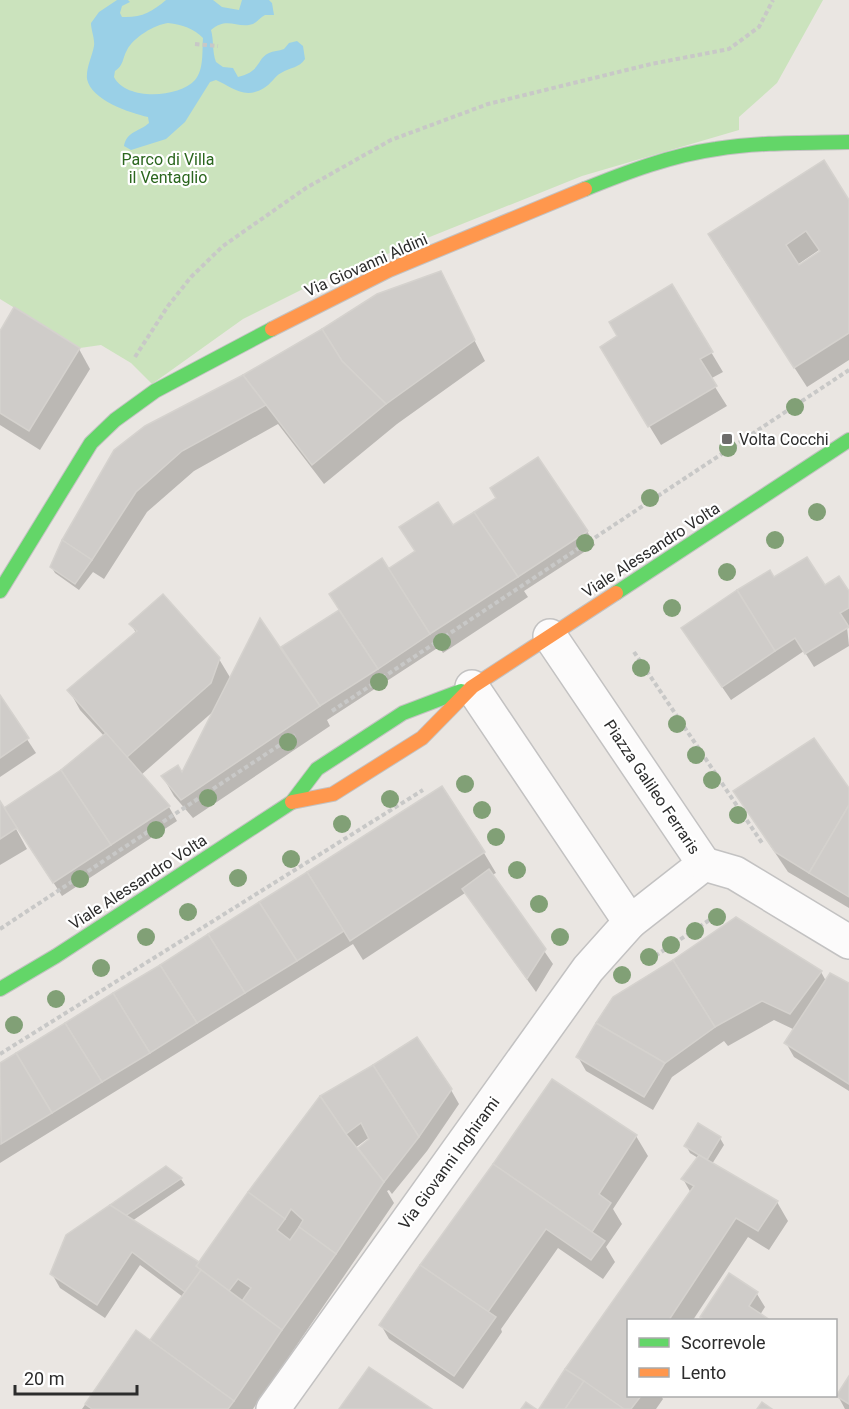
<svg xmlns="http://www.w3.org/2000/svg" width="849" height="1409" font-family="Roboto,sans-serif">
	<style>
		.green { fill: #cbe3bd }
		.water { fill: #9ad0e7; fill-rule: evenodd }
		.shadow { fill: #0003; fill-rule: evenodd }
		.building { fill: #cfccc9; stroke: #d5d2ce; stroke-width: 1.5; fill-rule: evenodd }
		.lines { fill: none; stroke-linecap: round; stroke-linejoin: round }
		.street-casing { stroke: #c3c2c2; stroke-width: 36 }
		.fast-casing { stroke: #c3c2c2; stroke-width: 16 }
		.slow-casing { stroke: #c3c2c2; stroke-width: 16 }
		.path { stroke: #c8c8c7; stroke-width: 4; stroke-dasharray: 4.5 3; stroke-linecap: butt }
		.street { stroke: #fcfbfb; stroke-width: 33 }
		.fast { stroke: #63d668; stroke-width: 14 }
		.slow { stroke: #ff974d; stroke-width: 14 }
		.tree { fill: #81a076 }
		.poi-dot { fill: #6e6d6c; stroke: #fff; stroke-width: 2 }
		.labels { text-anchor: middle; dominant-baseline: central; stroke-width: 4.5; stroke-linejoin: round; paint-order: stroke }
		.park-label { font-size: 16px; fill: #2b661e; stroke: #fff }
		.street-label { font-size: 16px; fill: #2c2c2c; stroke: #fff }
		.poi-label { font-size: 16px; fill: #2c2c2c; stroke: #fff; text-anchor: start }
	</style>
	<rect width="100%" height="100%" fill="#eae6e2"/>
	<!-- green -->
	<polygon class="green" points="0,0 823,0 777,83 739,117 739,130 582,176 315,283 243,319 152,384 131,363 101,345 80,348 0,299"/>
	<!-- water -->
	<path class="water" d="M117,0H128L130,2L122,6L120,13L122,17C141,18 152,12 166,0H213L222,7L239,10L242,0H269L272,3L274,15H265C261,17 257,22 253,24C237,29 227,16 211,30C214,41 212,51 216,62L223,67L233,68L238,77C262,71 256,59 269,53C273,51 279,51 284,49L289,43L297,41L303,46L305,59C299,68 291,67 281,73C275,76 271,84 264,88C244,100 232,87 216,80L210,82L185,122L166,139L131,150L124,146C127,131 139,132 149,123L148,117C130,113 91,100 87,79C86,67 92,57 94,46C95,39 91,30 91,23L99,12ZM168,23C183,25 193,28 203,38C202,51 204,70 195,80C179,98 126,101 114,77L115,71C124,65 122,59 127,50C134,37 154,25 168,23Z"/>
	<!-- shadow -->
	<g class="shadow">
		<path d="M849,202V360L807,387L721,255ZM819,250L820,253L799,267L797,265Z"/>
		<polygon points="440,273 485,361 397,424 324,484 278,424 194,471 147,512 104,579 93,572 79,590 55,573 51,566 244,376 322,330"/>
		<polygon points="0,333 79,349 90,369 40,450 0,425"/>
		<polygon points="711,352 723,372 710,379 727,406 661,445 613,367"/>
		<polygon points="452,527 587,531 595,545 524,591 528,597 443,653 439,647 327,720 330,726 193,818 174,796 163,777 183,775 216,709 141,775 169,807 177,821 62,896 13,819 15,827 27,849 0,865 0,803 4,810 62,772 104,736 80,710 69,690 136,633 131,624 219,659 231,679 292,667 294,666 283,647 341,611 388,571"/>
		<polygon points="774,579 825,587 849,594 849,626 847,627 849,646 814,667 804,651 731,700 691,642"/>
		<polygon points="0,698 36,753 0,777"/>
		<polygon points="441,788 484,853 496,873 492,875 553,964 536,992 465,893 363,960 353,944 0,1163 0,1065 161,967"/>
		<polygon points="849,791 849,908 788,872 747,811"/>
		<polygon points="821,972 826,981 849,985 849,1091 794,1057 786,1043 795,1030 774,1020 728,1046 724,1041 672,1077 653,1110 586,1071 578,1057"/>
		<polygon points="553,1081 636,1136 648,1156 613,1209 622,1224 606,1247 615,1262 603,1279 558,1248 501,1329 502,1332 463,1389 389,1339 381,1325"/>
		<path d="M451,1090L459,1104L427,1151L392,1194L389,1190L387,1191L394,1203L253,1409H82L137,1332L150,1342L183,1297L140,1265L105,1318L60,1288L52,1274L166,1168L181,1179L185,1185L132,1221L199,1264L321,1097ZM371,1136L372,1137L360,1149L365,1157L363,1158L355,1148Z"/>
		<polygon points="720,1138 724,1145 712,1164 777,1202 788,1221 769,1250 748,1237 693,1320 628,1320 628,1396 661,1396 663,1399 656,1409 541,1409 691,1193 683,1179 698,1158 690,1153 686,1146"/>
		<polygon points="757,1294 765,1307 760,1315 767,1320 704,1320 702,1317"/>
		<polygon points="849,1378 849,1409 845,1409 838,1396"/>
	</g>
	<!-- building -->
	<g class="building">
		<path d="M824,160L849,200V333L794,368L708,234ZM806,231L820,251L799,265L786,245Z"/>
		<polygon points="441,271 475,340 386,404 342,361 322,329 377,294"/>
		<polygon points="672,284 713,352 700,359 717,386 648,427 600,347 617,336 609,322"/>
		<polygon points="14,307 80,348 29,431 0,413 0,331"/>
		<polygon points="322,329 342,361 386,404 312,465 243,375"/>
		<polygon points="243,375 266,405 182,451 136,492 92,560 62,540 114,450 145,426"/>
		<polygon points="538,457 588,531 518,577 474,512 496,498 490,488"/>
		<polygon points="438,502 453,525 474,512 518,577 430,634 388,569 415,551 399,527"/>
		<polygon points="62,540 92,560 75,584 50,567"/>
		<polygon points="807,557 825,585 839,576 849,591 849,608 840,613 849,627 805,654 795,638 775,651 737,590 770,570 774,577"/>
		<polygon points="382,558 430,634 378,669 329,594"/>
		<polygon points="737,590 775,651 722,687 681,628"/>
		<polygon points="163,594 220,658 211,683 127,757 67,690 137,631 129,624"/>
		<polygon points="339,610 378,669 320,706 281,647"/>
		<polygon points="260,618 320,706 181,800 161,776 178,765 182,772"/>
		<polygon points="0,695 29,738 0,758"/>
		<polygon points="106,733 170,806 111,845 61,770"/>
		<polygon points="814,738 849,788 849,805 809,873 775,852 733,791"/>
		<polygon points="61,770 111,845 53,883 4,808"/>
		<polygon points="442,786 485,852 350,941 307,872"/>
		<polygon points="0,801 17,828 0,839"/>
		<polygon points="849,805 849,897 809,873"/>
		<polygon points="489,869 546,949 527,979 462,889"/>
		<polygon points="307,872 344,931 297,961 259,902"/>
		<polygon points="259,902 297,961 245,993 208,934"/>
		<polygon points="736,917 822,971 790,1014 762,1001 715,1027 673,960"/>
		<polygon points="208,934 245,993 197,1023 160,965"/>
		<polygon points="673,960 715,1027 665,1063 596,1023 613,997"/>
		<polygon points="160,965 197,1023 150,1053 113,993"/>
		<polygon points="830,973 849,983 849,1084 784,1043"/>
		<polygon points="113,993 150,1053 102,1082 65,1023"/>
		<polygon points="65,1023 102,1082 52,1113 16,1053"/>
		<polygon points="596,1023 665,1063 644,1097 576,1057"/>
		<polygon points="417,1037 452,1089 419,1137 373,1065"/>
		<polygon points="16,1053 52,1113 1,1144 0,1063"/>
		<polygon points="373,1065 419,1137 384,1182 358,1148 369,1139 361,1123 346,1134 320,1096"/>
		<polygon points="552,1079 637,1135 599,1194 611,1203 592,1232 493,1164"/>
		<polygon points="320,1096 346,1134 384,1182 336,1254 299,1227 303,1220 291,1209 285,1219 248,1192"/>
		<polygon points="698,1123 721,1137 707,1160 684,1146"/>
		<polygon points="699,1155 778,1201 758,1231 736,1218 669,1320 628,1320 628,1396 641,1396 631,1409 624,1409 565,1369 694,1186 681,1179"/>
		<polygon points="493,1164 605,1241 591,1260 546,1229 488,1312 420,1265"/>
		<polygon points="166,1166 182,1178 125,1216 110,1205"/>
		<polygon points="248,1192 285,1219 277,1230 290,1240 299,1227 336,1254 282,1330 242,1301 251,1288 238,1279 229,1291 196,1266"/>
		<polygon points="110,1205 199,1262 196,1266 201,1270 185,1292 132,1252 97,1305 50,1274 66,1235"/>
		<polygon points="420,1265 496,1317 454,1376 379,1325"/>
		<polygon points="201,1270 282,1330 234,1401 150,1340"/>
		<polygon points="729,1273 758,1292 749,1306 770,1320 705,1320 700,1317"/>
		<polygon points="136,1330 234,1401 228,1409 92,1409 85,1404"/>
		<polygon points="369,1367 432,1409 339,1409"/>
		<polygon points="565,1369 584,1381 565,1409 539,1409"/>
		<polygon points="849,1376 849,1404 836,1396"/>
		<polygon points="584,1381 624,1409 565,1409"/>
		<polygon points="526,1402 536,1409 521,1409"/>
		<polygon points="762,1402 772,1409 757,1409"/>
	</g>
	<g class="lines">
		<!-- street casing -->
		<g class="street-casing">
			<g id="street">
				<polyline points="472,687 630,922 704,864 550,636"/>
				<polyline points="704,864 735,873 849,942"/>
				<polyline points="273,1409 588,969 630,922"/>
			</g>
		</g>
		<!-- fast casing -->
		<g class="fast-casing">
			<g id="fast">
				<path d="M585,189C627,172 672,155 716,149C760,142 805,143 849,142"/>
				<polyline points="0,591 91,443 115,420 155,391 272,329"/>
				<polyline points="616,593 849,440"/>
				<polyline points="0,989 56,956 292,802 317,769 403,713 461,691"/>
			</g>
		</g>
		<!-- slow casing -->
		<g class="slow-casing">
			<g id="slow">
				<polyline points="272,329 389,270 585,189"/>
				<polyline points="292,802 333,794 422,738 472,687 616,593"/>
			</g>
		</g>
		<!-- path -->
		<g class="path">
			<polyline points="195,44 218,46"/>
			<polyline points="135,357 168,306 191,277 223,246 306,188 391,140 488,104 651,64 729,49 759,27 773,0"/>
			<polyline points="634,652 762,843"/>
			<polyline points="332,711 849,370"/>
			<polyline points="0,929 295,735"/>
			<polyline points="649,960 723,911"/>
			<polyline points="0,1054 423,790"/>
		</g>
		<!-- street -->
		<use href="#street" class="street"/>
		<!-- fast -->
		<use href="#fast" class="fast"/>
		<!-- slow -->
		<use href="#slow" class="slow"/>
	</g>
	<!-- trees -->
	<g class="tree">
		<circle cx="795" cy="407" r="9"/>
		<circle cx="728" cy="448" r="9"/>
		<circle cx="650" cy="498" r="9"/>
		<circle cx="817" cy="512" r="9"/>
		<circle cx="775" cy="540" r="9"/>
		<circle cx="585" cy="543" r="9"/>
		<circle cx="727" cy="572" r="9"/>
		<circle cx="672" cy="608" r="9"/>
		<circle cx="442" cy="642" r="9"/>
		<circle cx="641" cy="668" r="9"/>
		<circle cx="379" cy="682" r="9"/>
		<circle cx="677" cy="724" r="9"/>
		<circle cx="288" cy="742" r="9"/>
		<circle cx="696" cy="755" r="9"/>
		<circle cx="712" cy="780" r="9"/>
		<circle cx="465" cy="784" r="9"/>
		<circle cx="208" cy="798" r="9"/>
		<circle cx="390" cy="799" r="9"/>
		<circle cx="482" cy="810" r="9"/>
		<circle cx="738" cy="815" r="9"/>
		<circle cx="342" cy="824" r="9"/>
		<circle cx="156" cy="830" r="9"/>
		<circle cx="496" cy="837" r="9"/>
		<circle cx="291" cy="859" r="9"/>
		<circle cx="517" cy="870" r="9"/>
		<circle cx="238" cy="878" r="9"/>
		<circle cx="80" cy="879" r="9"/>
		<circle cx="539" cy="904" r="9"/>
		<circle cx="188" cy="912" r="9"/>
		<circle cx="717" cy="917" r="9"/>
		<circle cx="695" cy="931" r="9"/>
		<circle cx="146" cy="937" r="9"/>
		<circle cx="560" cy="937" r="9"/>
		<circle cx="671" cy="945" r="9"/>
		<circle cx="649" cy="957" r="9"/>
		<circle cx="101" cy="968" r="9"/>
		<circle cx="622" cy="975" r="9"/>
		<circle cx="56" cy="999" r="9"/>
		<circle cx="14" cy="1025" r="9"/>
	</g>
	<!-- markers -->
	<rect class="poi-dot" x="721" y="433" width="12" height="12" rx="3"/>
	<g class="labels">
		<!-- park labels -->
		<g class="park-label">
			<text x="168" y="159">Parco di Villa<tspan x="168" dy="18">il Ventaglio</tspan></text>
		</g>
		<!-- street labels -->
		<g class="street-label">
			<text transform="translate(366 265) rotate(-24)">Via Giovanni Aldini</text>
			<text transform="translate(651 550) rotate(-33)">Viale Alessandro Volta</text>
			<text transform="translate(652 787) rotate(56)">Piazza Galileo Ferraris</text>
			<text transform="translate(138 882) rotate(-33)">Viale Alessandro Volta</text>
			<text transform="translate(449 1163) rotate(-54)">Via Giovanni Inghirami</text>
		</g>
		<!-- poi labels -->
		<g class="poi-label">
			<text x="739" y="439">Volta Cocchi</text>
		</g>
	</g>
	<!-- legend -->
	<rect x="627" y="1319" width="210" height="78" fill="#ffffff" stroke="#ababab" stroke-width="1.5"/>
	<rect x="639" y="1338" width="30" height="9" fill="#63d668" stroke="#ababab" stroke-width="1.5"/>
	<text x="681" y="1349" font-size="18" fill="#2c2c2c">Scorrevole</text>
	<rect x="639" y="1368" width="30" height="9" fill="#ff974d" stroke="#ababab" stroke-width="1.5"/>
	<text x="681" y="1379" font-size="18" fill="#2c2c2c">Lento</text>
	<!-- scale -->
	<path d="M15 1385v9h122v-9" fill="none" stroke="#2c2c2c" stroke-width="3"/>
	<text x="24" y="1385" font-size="18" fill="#2c2c2c" stroke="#ffffff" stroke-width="4.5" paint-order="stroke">20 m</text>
</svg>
